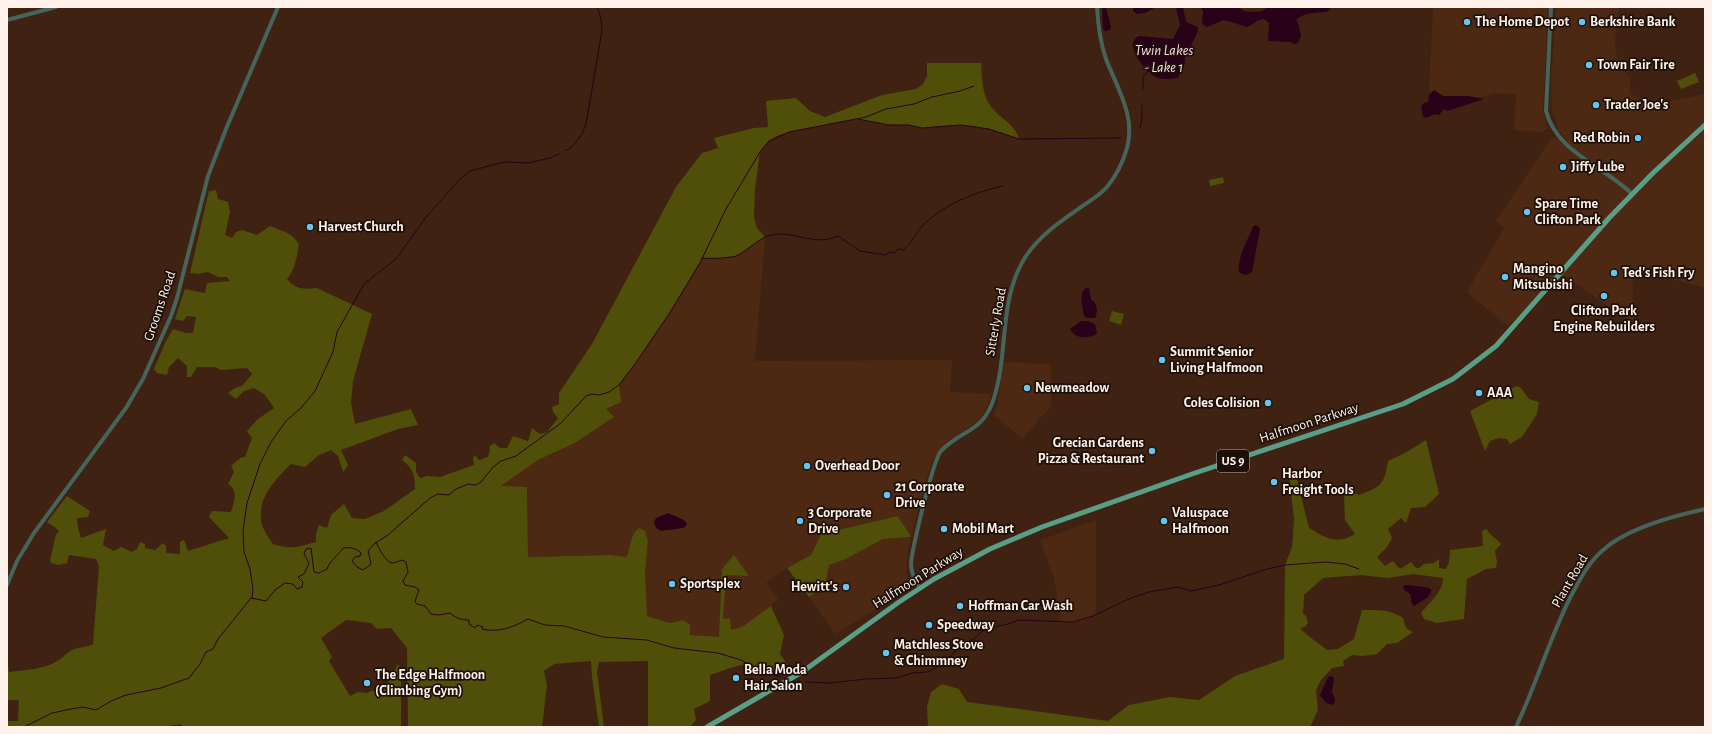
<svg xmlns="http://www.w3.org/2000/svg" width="1712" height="734" font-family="'Alegreya Sans',sans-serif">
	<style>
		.built { fill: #4d2914 }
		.green { fill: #4f4f0a }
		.water { fill: #290118 }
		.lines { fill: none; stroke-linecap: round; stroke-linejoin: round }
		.stream { stroke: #290118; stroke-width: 1 }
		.tertiary { stroke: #45655a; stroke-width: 4 }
		.primary { stroke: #599f88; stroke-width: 5 }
		.poi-dot { fill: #66c4ef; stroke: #1d1008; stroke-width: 1.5 }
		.labels { text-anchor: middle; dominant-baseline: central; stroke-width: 3.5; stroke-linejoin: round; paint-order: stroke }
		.shield { fill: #1d1008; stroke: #baaea7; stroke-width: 1 }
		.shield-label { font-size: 13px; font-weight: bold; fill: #fef2eb }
		.poi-label { font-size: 14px; font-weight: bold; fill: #fef2eb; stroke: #1d1008; text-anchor: start }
		.street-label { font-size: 14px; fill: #fef2eb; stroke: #1d1008 }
		.water-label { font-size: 15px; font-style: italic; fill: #ffd7e8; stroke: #1d1008 }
	</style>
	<rect width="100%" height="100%" fill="#3f2211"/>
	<!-- built -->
	<g class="built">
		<polygon points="1433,7 1548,7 1543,109 1547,128 1544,131 1539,132 1514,130 1516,94 1495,93 1480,97 1443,96 1434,90 1429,92"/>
		<polygon points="1556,7 1619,7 1615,42 1618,67 1629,76 1631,84 1630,93 1651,106 1705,94 1705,288 1632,268 1634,324 1565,276 1508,326 1467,292 1504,228 1496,221 1552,137 1568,142 1559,131 1552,111 1551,79"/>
		<polygon points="765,237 755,361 952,360 950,392 990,394 990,400 983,414 977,422 949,440 935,456 928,473 908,550 906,572 909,581 906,587 870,613 835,634 809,597 825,586 829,565 846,559 883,539 911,537 898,516 821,534 811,555 787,568 766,583 778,599 771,606 742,627 731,630 719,638 689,635 683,620 670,623 647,616 645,572 648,541 632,535 629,552 626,557 611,555 528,557 527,487 500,487 538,460 575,443 614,417 606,409 619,385 635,364 669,314 702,258 712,259 737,256"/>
		<polygon points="1004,362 1051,364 1051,406 1023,438 993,415 997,407"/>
		<polygon points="1096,520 1096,615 1073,622 1061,622 1054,578 1040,540"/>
	</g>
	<!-- green -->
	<g class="green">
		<path d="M927,63H981C982,79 982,96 992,108C1001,119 1015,124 1019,139L989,129L976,127L960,125L922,128L909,125H889L857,119L789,132L777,136L769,141L760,152L755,189L754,217L757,228L765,237L737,256L712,259L702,258L669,314L635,364L619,385L621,402L606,409L614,417L575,443L538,460L501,486L527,487L528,557L611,555L626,557C632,548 629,535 639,528L645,531L648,541L645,572L647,616L670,623L683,620L690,625V635L719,637L722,569L734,555L749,576L726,575L723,619L730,618L731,630L742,627L771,606L784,635L780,654L787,664L771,675C748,656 734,668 710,675V701L694,709L696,720L690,727H648V661L599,662L597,672L604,727H599L592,677L591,661L554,664L544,671L547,685L542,727H408L407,648L391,628L377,629L371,623L346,620L321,638L332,657L329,661L350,696L358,692L367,693L386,686L398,664L401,670V727H184L180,724L164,727H7V721H18L19,700H7V660L9,672C25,670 46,669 59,660C64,657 66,653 72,650C78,647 86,648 93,644L99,566L96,559L69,555L67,563L58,565L51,563L50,560L56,534L59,532L56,528L47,522L67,496L90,511L88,517L77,518L78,528L81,538L106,529L103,545L114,551L121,547L132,552L137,549L140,542L145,544V548L155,550L163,543L166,546V553L180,554V542L184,540L188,551L229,538L209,517L212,511L231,512C234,501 239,491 228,484L234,472L231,466L240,458L245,457L252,438L247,431L258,419L274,408L265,395L254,388L244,391L236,399L228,393L235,388L242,386L252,374L247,368L221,370L215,367H197L191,377H187V366L178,358L169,367L167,375L157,373L154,369L165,343L173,329L186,333H193L196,317L187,316L183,321L175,319L185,289L205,293L207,283L230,281L227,277H218L208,272L198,274L190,273L209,191L216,190L218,199L228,202L230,212L225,235L232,238L236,232L242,230L257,235L270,226C283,232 290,231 299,244C297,256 295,270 287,279C295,289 304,290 317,288L372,314L353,381L351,403L355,424L411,409L418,425L398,429L341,450L348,465L343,472L338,456L331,450L319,455L305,467L291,464C274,481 256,499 262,525C264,531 269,538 273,544C291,550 298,547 316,542V533L319,525L327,528L331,515L344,504L352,518L365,519L384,511L415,489C415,475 413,468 402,460L405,455L416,463V472L420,478L427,476L440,477L474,465L473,458L475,455L479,460L488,457L490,450L489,447L494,443L500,448H507L513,436L528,441L532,428L540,434L547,432L558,418L553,412L552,407L559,404V393L592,344L676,187L702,153L718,148L714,138L754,128L768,127L766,101L796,98L810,111L825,117L882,95L916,89L923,84L927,76Z"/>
		<polygon points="1695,73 1699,82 1681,89 1677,81"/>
		<polygon points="1223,177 1224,183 1210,186 1209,180"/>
		<polygon points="1112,311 1124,314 1121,325 1109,321"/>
		<polygon points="1517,386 1521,388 1529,399 1539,402 1537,414 1522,437 1510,444 1507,439 1499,438 1490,441 1485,451 1470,411"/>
		<path d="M1426,440L1439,494L1425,507L1411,508L1406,523L1401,518L1388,529L1392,538L1387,547L1377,557L1385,566L1393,561L1400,569L1411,562L1416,568H1419L1424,564L1434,563L1439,559V568L1446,569L1449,562L1450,550L1483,546L1482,531L1486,529C1490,535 1496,538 1501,544L1495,551L1497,562L1496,568L1486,569L1467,579L1464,619L1437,623L1424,619L1421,613C1429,603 1443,592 1443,578L1413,574L1388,578L1360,575L1323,578L1304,595L1303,614L1306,616L1308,623L1305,627L1300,628C1308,637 1318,642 1327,650L1338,649L1354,639L1362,610C1377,610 1390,609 1403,618L1406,628L1413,632L1397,643L1387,644L1377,654L1363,656L1352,655L1343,661L1344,666L1332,668L1321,680L1316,690L1318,710L1310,727H928L927,707L931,692L942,684L959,689L967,702L1108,721L1129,705L1170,697L1199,700L1235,676L1284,659L1285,565L1292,547L1294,519L1289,475L1296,476L1309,528C1325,538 1338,545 1355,534L1345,520L1344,495L1353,492L1359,495C1381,486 1384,486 1388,461L1405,453Z"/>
		<polygon points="898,516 911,537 883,539 846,559 829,565 825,586 809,597 787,568 811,555 821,534"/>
	</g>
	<!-- water -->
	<g class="water">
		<polygon points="1102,7 1106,7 1111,27 1110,30 1105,31 1103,29"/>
		<polygon points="1133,7 1156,7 1145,13 1137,14 1133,11"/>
		<path d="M1176,7H1183L1186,22L1198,27V31L1190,48L1185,54V63L1178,78C1170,79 1163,80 1156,77C1146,73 1122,43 1139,36L1173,39L1180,25Z"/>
		<path d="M1200,7H1238L1244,11L1251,12L1262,11L1268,7H1332L1327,12C1316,13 1304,12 1296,20L1298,22L1301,36L1298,43L1294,44L1291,42L1268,41L1269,23L1264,19C1255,20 1254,25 1247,27L1224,20L1207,27C1199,23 1203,18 1203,11Z"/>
		<polygon points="1434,90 1443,96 1468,96 1484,99 1447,111 1444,109 1439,115 1435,114 1426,118 1423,117 1421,106 1424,103 1428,102 1429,95"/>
		<path d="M1255,225L1258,226L1260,229L1252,272L1246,275L1240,273C1234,266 1249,236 1253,227Z"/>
		<path d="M1086,288H1089L1091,299C1098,304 1098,311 1095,318H1088L1084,316C1083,307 1078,293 1086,288Z"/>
		<path d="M1081,321H1088L1095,324L1097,334C1089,338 1075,340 1070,329Z"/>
		<path d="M668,513L684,520L687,524L685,527C677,530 669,529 661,531L656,528L654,522L656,518Z"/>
		<polygon points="1405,585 1425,587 1431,589 1431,592 1428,597 1414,606 1412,604 1410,594 1404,590 1403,586"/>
		<polygon points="1332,676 1334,678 1332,692 1335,699 1334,705 1326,703 1320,695 1328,677"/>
	</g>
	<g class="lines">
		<!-- stream -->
		<g class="stream">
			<polyline points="1143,89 1143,77 1148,71"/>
			<polyline points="858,119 889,125 909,125 922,128 960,125 976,127 989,129 1019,139 1121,138"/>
			<polyline points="1140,128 1142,118 1142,105"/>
			<path d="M565,151C576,146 582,135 586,124L602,31L601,18L597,7"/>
			<path d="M702,258C708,259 732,258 736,256C748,251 758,238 771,235C794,230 813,247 838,236L860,251L885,255L890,252L895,253L898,249L903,250C911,245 915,234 922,226C943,205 974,192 1003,186"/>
			<path d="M376,542C378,548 386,562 392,563C395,563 399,561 402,560L406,562L408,572L403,581L405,585L415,587L419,590C418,594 416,597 415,602L417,604L425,606L431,614L439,615L450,613C456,618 461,620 469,620V624L475,628L477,625L483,627L482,629C500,633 513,627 528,619L545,625L564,626L603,637L647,640L674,648L718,653L741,660L759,670L780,677"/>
			<polyline points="252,598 253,589 250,569 244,552 243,531 247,503 260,464 271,442 286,421 301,408 315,391 333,352 337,332 364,284 396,259 426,217 460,179 470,171 504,162 528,163 550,158 559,154"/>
			<polyline points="806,682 830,683 866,679 897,678 912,673 927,672 944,664 953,653 975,638 985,629 1008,624 1019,620 1073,622 1093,616 1131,598 1149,592 1178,587 1191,591 1219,585 1267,569 1285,565 1326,562 1345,564 1359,569"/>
			<path d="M24,727L52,713L71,709L83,707L96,710L111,701L126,695L161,688L189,678L200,664L206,652L213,649L218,639L251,598L266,601L275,590L285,583L293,584L297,589L302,587L303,582L298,577L304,574L309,563L304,554L306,549L311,548L314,572L319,573L327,569C330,560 338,556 343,548C350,547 356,548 361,553L360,556L355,557L352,561L357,567L363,570L369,566L371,563L368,551L374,544L388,535L430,498L438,494L449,495L456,489L468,484L476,485L481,482L493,467L501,461L516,456L561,423L586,396L592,394L599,395L609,392L619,385L635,364L669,314L699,265L726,209L760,152L769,141L789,132L866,117L886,109L914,104L932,97L960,91L974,86"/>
		</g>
		<!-- tertiary -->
		<g class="tertiary">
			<path d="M1551,7L1546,111C1557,153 1603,165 1632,194"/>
			<polyline points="7,20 56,7"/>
			<polyline points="7,585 17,561 34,533 126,408 143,379 171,316 177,298 208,176 226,129 278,7"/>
			<path d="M920,588C915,581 911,573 911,564C912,549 933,460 941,451C962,429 983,433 994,398C1009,351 998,299 1026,256C1040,235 1061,221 1081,207C1090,201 1100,195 1107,187C1116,176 1123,162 1127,148C1136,116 1117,88 1106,59C1100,42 1098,25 1097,7"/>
			<path d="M1516,727C1536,685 1549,640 1570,598C1579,581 1588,563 1602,551C1626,528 1673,516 1705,509"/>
		</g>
		<!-- primary -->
		<polyline class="primary" points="707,727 802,672 899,602 934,579 990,549 1042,527 1192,474 1403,404 1453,379 1496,346 1610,217 1653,173 1705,125"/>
	</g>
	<!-- markers -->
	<g class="poi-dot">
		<circle cx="1467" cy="22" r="4"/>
		<circle cx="1582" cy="22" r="4"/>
		<circle cx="1589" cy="65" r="4"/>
		<circle cx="1596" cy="105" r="4"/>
		<circle cx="1638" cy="138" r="4"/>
		<circle cx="1563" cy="167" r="4"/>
		<circle cx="1527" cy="212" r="4"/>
		<circle cx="310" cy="227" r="4"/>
		<circle cx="1614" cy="273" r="4"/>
		<circle cx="1505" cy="277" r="4"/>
		<circle cx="1604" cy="296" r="4"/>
		<circle cx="1162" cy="360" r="4"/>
		<circle cx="1027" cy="388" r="4"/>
		<circle cx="1479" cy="393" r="4"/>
		<circle cx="1268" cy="403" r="4"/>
		<circle cx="1152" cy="451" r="4"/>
		<circle cx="807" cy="466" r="4"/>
		<circle cx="1274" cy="482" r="4"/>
		<circle cx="887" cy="495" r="4"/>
		<circle cx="800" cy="521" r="4"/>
		<circle cx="1164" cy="521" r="4"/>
		<circle cx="944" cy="529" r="4"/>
		<circle cx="672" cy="584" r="4"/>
		<circle cx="846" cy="587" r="4"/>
		<circle cx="960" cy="606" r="4"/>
		<circle cx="929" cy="625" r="4"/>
		<circle cx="886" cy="653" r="4"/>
		<circle cx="736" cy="678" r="4"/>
		<circle cx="367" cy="683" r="4"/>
	</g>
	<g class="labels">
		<!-- shield labels -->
		<rect class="shield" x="1217" y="450" width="32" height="22" rx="3"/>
		<g class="shield-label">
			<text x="1233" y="461">US 9</text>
		</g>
		<!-- poi labels -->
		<g class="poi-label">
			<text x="1475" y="22">The Home Depot</text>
			<text x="1590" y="22">Berkshire Bank</text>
			<text x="1597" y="65">Town Fair Tire</text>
			<text x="1604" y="105">Trader Joe's</text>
			<text x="1630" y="138" text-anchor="end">Red Robin</text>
			<text x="1571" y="167">Jiffy Lube</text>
			<text x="1535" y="204">Spare Time<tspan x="1535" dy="16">Clifton Park</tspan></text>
			<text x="318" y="227">Harvest Church</text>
			<text x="1513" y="269">Mangino<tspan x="1513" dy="16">Mitsubishi</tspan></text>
			<text x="1622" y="273">Ted's Fish Fry</text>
			<text x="1604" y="311" text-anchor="middle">Clifton Park<tspan x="1604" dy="16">Engine Rebuilders</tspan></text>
			<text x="1170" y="352">Summit Senior<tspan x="1170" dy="16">Living Halfmoon</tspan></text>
			<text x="1035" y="388">Newmeadow</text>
			<text x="1487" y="393">AAA</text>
			<text x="1260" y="403" text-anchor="end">Coles Colision</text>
			<text x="1144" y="443" text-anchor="end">Grecian Gardens<tspan x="1144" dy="16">Pizza &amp; Restaurant</tspan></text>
			<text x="815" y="466">Overhead Door</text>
			<text x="1282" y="474">Harbor<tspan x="1282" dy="16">Freight Tools</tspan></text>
			<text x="895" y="487">21 Corporate<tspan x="895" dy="16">Drive</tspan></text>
			<text x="808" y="513">3 Corporate<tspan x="808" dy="16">Drive</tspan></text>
			<text x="1172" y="513">Valuspace<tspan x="1172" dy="16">Halfmoon</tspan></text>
			<text x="952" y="529">Mobil Mart</text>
			<text x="680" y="584">Sportsplex</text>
			<text x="838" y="587" text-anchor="end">Hewitt's</text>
			<text x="968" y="606">Hoffman Car Wash</text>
			<text x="937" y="625">Speedway</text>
			<text x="894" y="645">Matchless Stove<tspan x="894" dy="16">&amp; Chimmney</tspan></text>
			<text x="744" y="670">Bella Moda<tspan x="744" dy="16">Hair Salon</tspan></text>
			<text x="375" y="675">The Edge Halfmoon<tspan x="375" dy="16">(Climbing Gym)</tspan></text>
		</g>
		<!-- street labels -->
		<g class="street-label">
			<text transform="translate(160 306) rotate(-71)">Grooms Road</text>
			<text transform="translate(996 322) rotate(-80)">Sitterly Road</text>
			<text transform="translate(1309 423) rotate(-18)">Halfmoon Parkway</text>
			<text transform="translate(918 578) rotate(-32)">Halfmoon Parkway</text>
			<text transform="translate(1570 581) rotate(-60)">Plant Road</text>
		</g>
		<!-- water labels -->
		<g class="water-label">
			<text x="1164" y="50">Twin Lakes<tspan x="1164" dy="17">- Lake 1</tspan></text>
		</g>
	</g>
	<!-- border -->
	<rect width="1712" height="734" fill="none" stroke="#fef2eb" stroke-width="16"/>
</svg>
